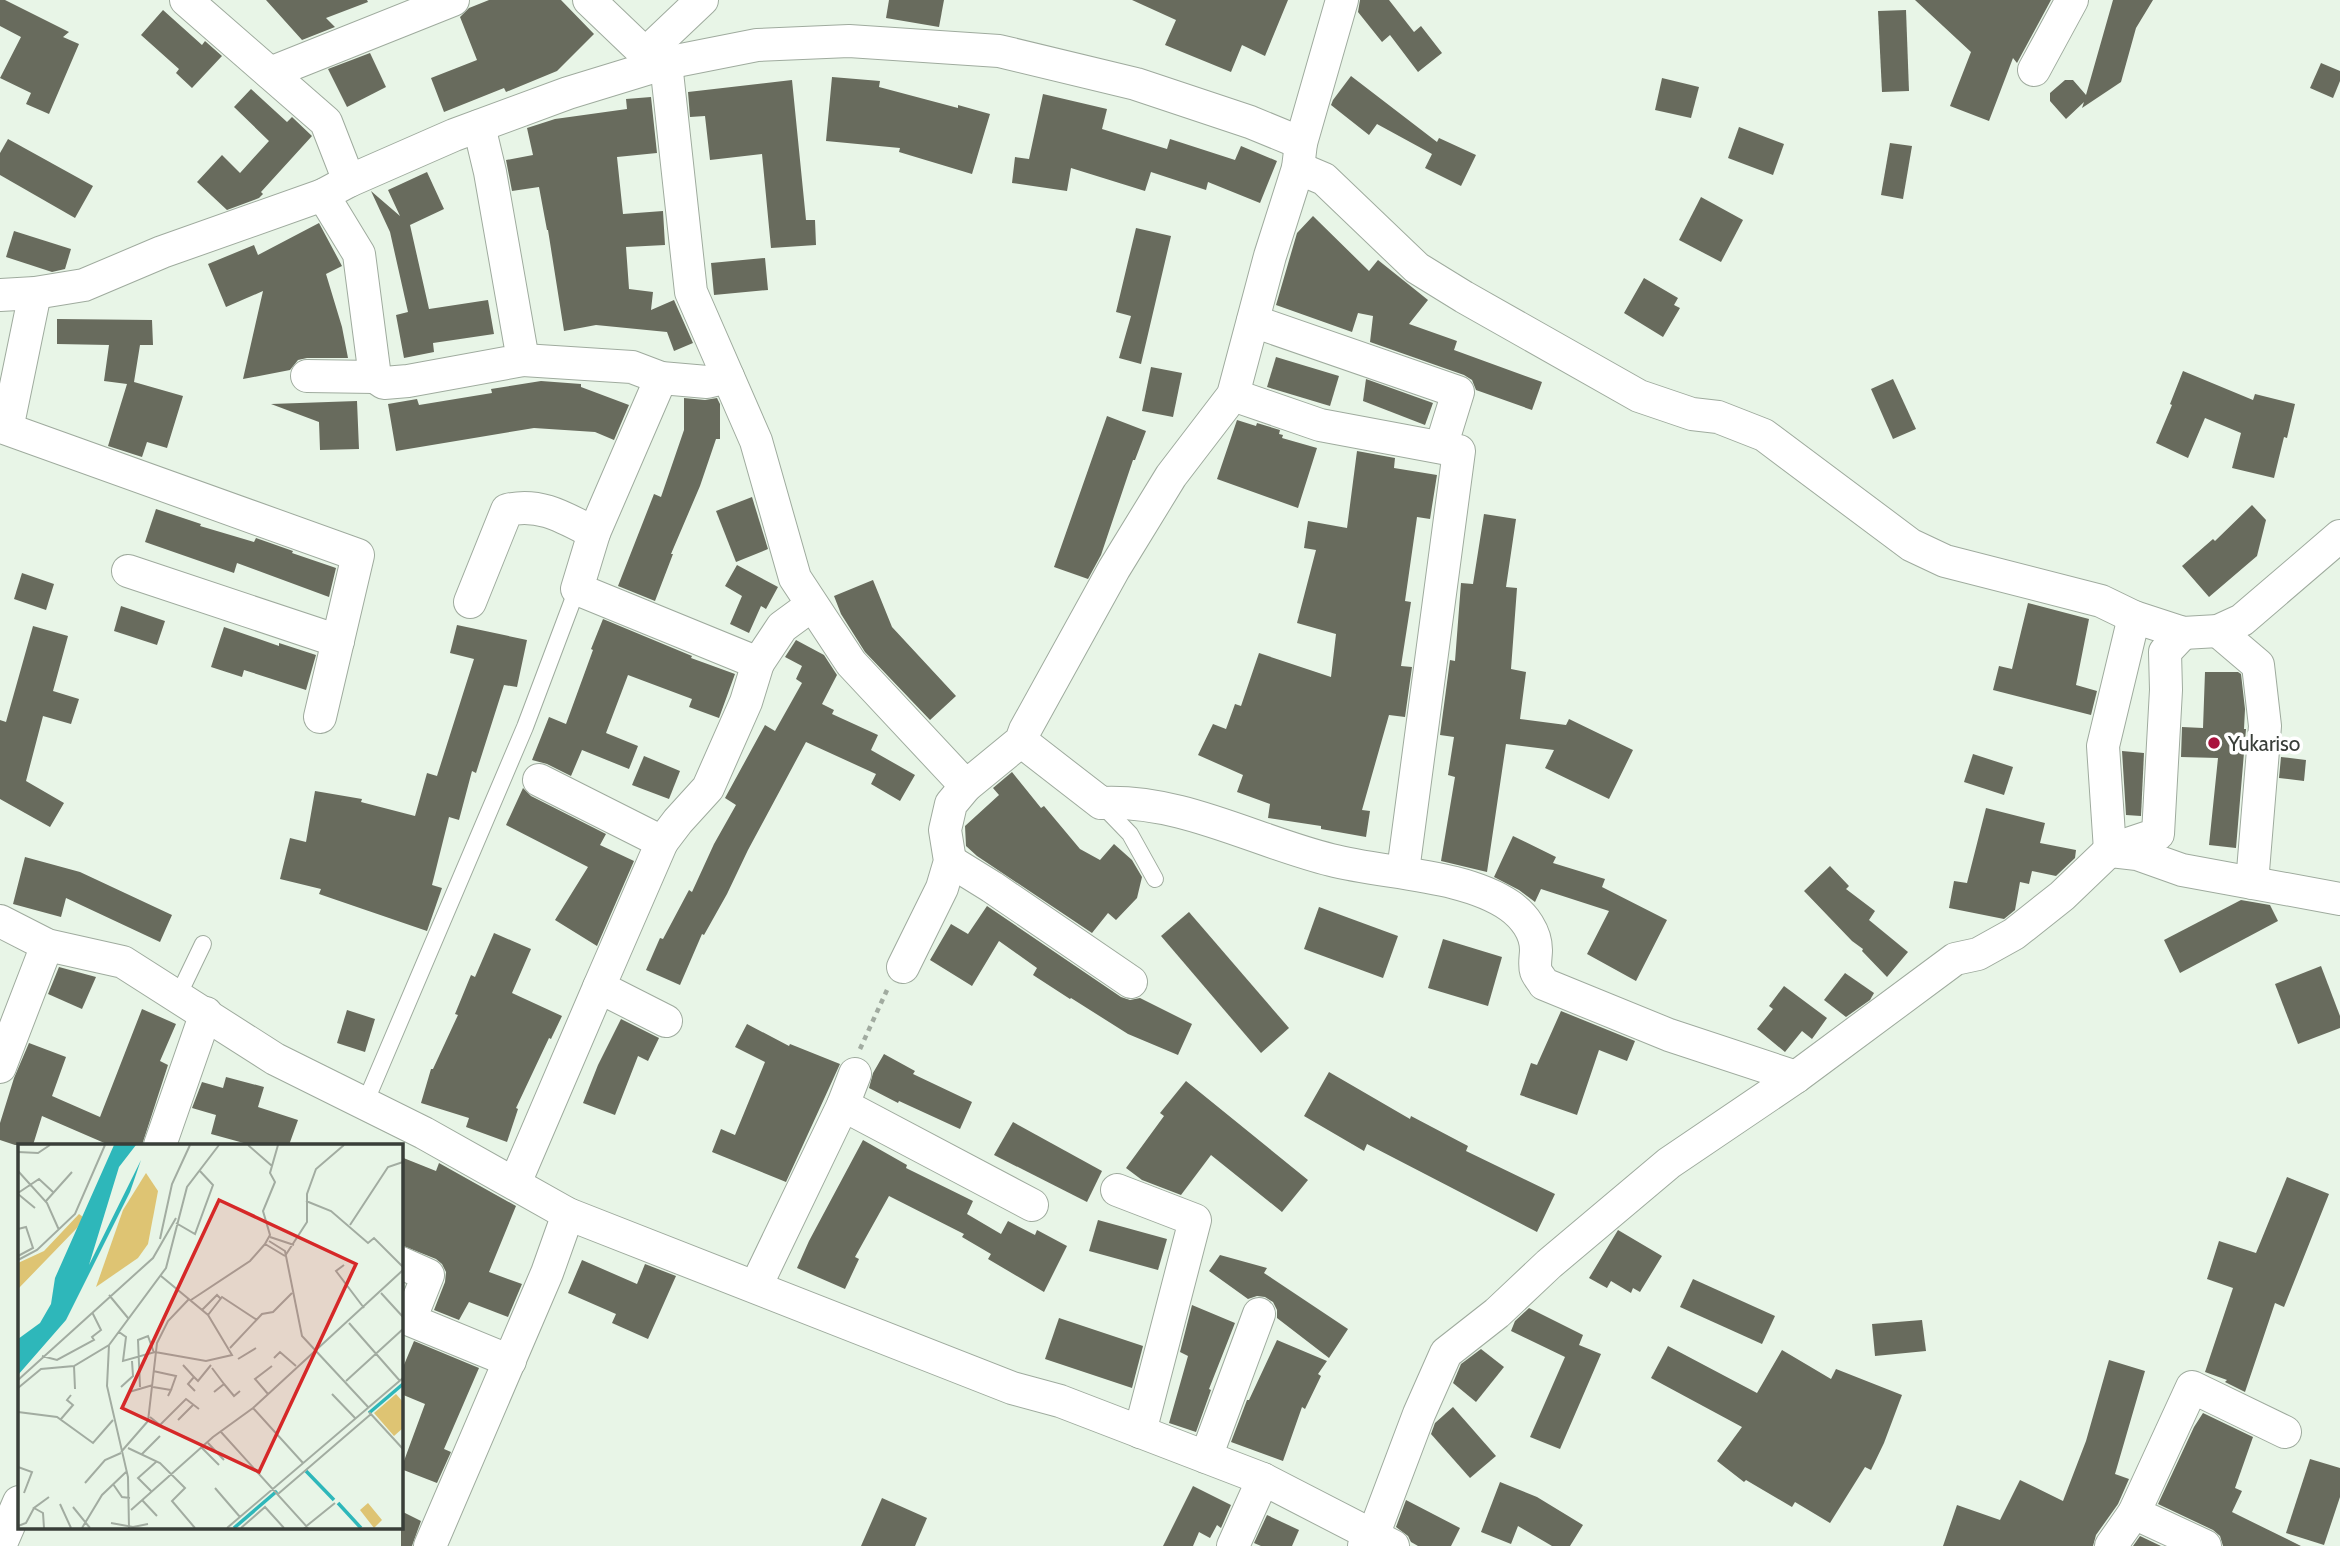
<svg xmlns="http://www.w3.org/2000/svg" width="2340" height="1546" font-family="Cabin,sans-serif">
	<style>
		.building { fill: #686b5d }
		.lines { fill: none; stroke-linecap: round; stroke-linejoin: round }
		.lane-casing { stroke: #9fab9e; stroke-width: 18 }
		.street-casing { stroke: #9fab9e; stroke-width: 34 }
		.path { stroke: #a1aba0; stroke-width: 4.5; stroke-dasharray: 5 5; stroke-linecap: butt }
		.lane { stroke: #fff; stroke-width: 16 }
		.street { stroke: #fff; stroke-width: 32 }
		.poi-dot { fill: #a9133e; stroke: #fff; stroke-width: 2.5 }
		.labels { text-anchor: middle; dominant-baseline: central; stroke-width: 7; stroke-linejoin: round; paint-order: stroke }
		.poi-label { font-size: 21px; fill: #393e39; stroke: #fff; text-anchor: start }
		.inset-river { fill: none; stroke: #2eb7ba; stroke-width: 3.5 }
		.inset-road { fill: none; stroke: #a2aca1; stroke-width: 2 }
		.view { fill: #d62828; fill-opacity: 0.15; stroke: #d62828; stroke-width: 3.5 }
		.inset-edge { fill: none; stroke: #393e39; stroke-width: 3.5 }
	</style>
	<rect width="100%" height="100%" fill="#e8f5e7"/>
	<!-- building -->
	<g class="building">
		<polygon points="0,0 5,0 69,32 63,37 79,44 49,114 26,104 31,93 0,78 21,37 0,26"/>
		<polygon points="266,0 367,0 368,2 326,18 335,27 302,40"/>
		<polygon points="489,0 561,0 594,34 557,71 506,92 504,88 444,112 431,78 477,60 460,17 469,8"/>
		<polygon points="889,0 944,0 939,27 886,18"/>
		<polygon points="1132,0 1288,0 1265,56 1242,45 1231,72 1165,45 1176,20"/>
		<polygon points="1360,0 1389,0 1414,32 1421,26 1442,53 1418,72 1390,35 1382,42 1358,12"/>
		<polygon points="1915,0 2051,0 2017,63 2013,58 1989,121 1950,106 1971,52"/>
		<polygon points="2113,0 2153,0 2136,28 2121,82 2082,108 2084,102 2066,119 2050,101 2050,93 2065,80 2073,80 2086,95"/>
		<polygon points="163,10 202,45 205,41 222,56 192,88 176,73 179,69 141,35"/>
		<polygon points="1906,10 1909,91 1882,92 1878,11"/>
		<polygon points="370,53 386,87 347,107 328,69"/>
		<polygon points="2321,63 2340,71 2340,81 2333,98 2310,88"/>
		<polygon points="1351,76 1437,142 1439,138 1476,155 1461,186 1425,168 1432,154 1377,124 1369,135 1331,105 1333,100"/>
		<polygon points="832,77 880,81 879,87 958,108 958,105 990,114 972,174 899,152 900,148 826,141"/>
		<polygon points="1662,78 1699,87 1691,118 1655,110"/>
		<polygon points="792,80 806,220 815,220 816,245 771,248 762,154 710,160 705,116 690,117 688,92"/>
		<polygon points="251,89 287,122 292,117 312,136 261,192 263,194 259,198 227,210 197,182 222,155 240,173 269,141 234,107"/>
		<polygon points="1043,94 1107,109 1102,129 1167,149 1170,139 1235,160 1241,146 1277,161 1260,203 1208,182 1206,190 1151,172 1145,191 1071,168 1067,191 1012,183 1015,157 1029,159"/>
		<polygon points="651,97 657,153 617,157 623,214 663,211 665,245 626,247 629,289 653,292 651,310 674,300 693,343 674,351 667,332 596,325 564,331 548,230 547,230 539,187 512,191 506,160 533,155 527,128 555,119 627,109 626,99"/>
		<polygon points="1739,127 1784,144 1773,175 1728,158"/>
		<polygon points="8,139 93,186 75,218 0,175 0,153"/>
		<polygon points="1890,143 1912,146 1903,199 1881,195"/>
		<polygon points="427,172 444,209 410,225 429,309 488,300 494,334 433,343 434,352 404,358 396,315 408,312 390,232 371,191 400,216 388,190"/>
		<polygon points="1701,197 1743,220 1721,262 1679,240"/>
		<polygon points="1313,216 1369,271 1378,260 1428,300 1409,324 1457,341 1454,350 1542,382 1532,410 1476,390 1472,380 1464,375 1370,342 1373,316 1358,313 1352,332 1276,305 1297,233"/>
		<polygon points="319,223 342,266 326,274 342,327 348,358 307,358 298,360 290,370 243,379 263,291 226,307 208,264 254,245 258,255"/>
		<polygon points="1136,228 1171,236 1141,364 1119,358 1131,316 1116,312"/>
		<polygon points="14,231 71,249 65,269 52,272 6,257"/>
		<polygon points="765,258 768,290 714,295 711,263"/>
		<polygon points="1644,278 1678,298 1674,305 1680,308 1663,337 1624,313"/>
		<polygon points="57,319 152,320 153,345 140,345 134,382 183,396 167,448 147,442 142,457 108,446 127,384 104,381 109,345 57,344"/>
		<polygon points="1276,357 1339,376 1330,406 1267,387"/>
		<polygon points="1151,367 1182,373 1173,417 1142,411"/>
		<polygon points="2183,371 2253,400 2255,394 2295,404 2287,438 2284,437 2274,478 2232,468 2241,433 2205,418 2188,458 2156,443 2172,405 2170,404"/>
		<polygon points="1366,379 1433,403 1425,425 1363,401"/>
		<polygon points="1893,379 1916,429 1893,439 1871,389"/>
		<polygon points="541,381 581,384 581,387 629,405 614,440 595,432 534,428 396,451 388,404 417,399 419,405 492,393 491,389"/>
		<polygon points="684,398 705,400 717,398 720,404 720,439 716,439 700,486 671,554 673,554 655,601 618,586 654,494 661,497 684,430"/>
		<polygon points="357,401 359,449 320,450 319,422 271,404"/>
		<polygon points="1107,416 1146,431 1135,460 1133,460 1101,555 1088,579 1054,567"/>
		<polygon points="1237,420 1256,426 1257,423 1280,430 1279,434 1283,435 1282,438 1317,448 1298,508 1217,479"/>
		<polygon points="1357,451 1395,458 1394,468 1437,475 1430,519 1417,517 1405,601 1411,602 1401,666 1412,667 1405,717 1389,715 1362,810 1370,811 1366,837 1321,829 1321,826 1268,818 1270,804 1237,792 1243,775 1198,755 1213,724 1226,729 1235,704 1241,706 1259,653 1331,677 1336,634 1297,623 1316,550 1304,548 1308,521 1347,528"/>
		<polygon points="752,497 768,549 736,562 716,511"/>
		<polygon points="2252,505 2266,520 2257,556 2209,597 2182,566 2213,539 2215,541"/>
		<polygon points="156,509 201,524 200,526 254,542 256,538 293,551 292,553 336,568 329,597 237,563 234,573 145,542"/>
		<polygon points="1484,514 1516,519 1506,587 1517,588 1511,669 1526,672 1520,719 1566,725 1569,719 1633,750 1609,799 1545,768 1554,750 1506,744 1487,872 1441,861 1455,777 1448,775 1454,737 1440,735 1450,660 1455,661 1461,583 1473,584"/>
		<polygon points="737,565 778,587 766,609 761,606 749,633 730,624 742,596 725,586"/>
		<polygon points="22,573 54,584 46,610 14,599"/>
		<polygon points="873,580 892,627 956,696 930,720 865,652 841,614 834,596"/>
		<polygon points="2028,603 2089,619 2076,685 2097,691 2091,715 1993,690 1999,666 2012,669"/>
		<polygon points="121,606 165,621 157,645 114,631"/>
		<polygon points="603,619 692,656 691,658 735,674 719,718 689,707 692,699 628,675 606,733 638,746 629,769 582,750 571,776 547,764 532,760 549,717 566,724 593,650 591,649"/>
		<polygon points="457,625 527,640 517,687 504,685 476,773 472,771 459,820 449,817 432,885 442,888 427,931 319,894 321,889 280,879 290,838 306,842 315,791 362,799 361,802 415,816 427,773 437,776 474,659 450,653"/>
		<polygon points="33,626 68,636 53,691 79,699 71,724 43,716 26,781 64,803 50,827 0,799 0,720 6,722"/>
		<polygon points="224,627 279,646 279,643 316,655 306,690 244,670 242,677 211,667"/>
		<polygon points="796,640 824,655 837,675 822,704 834,710 832,714 878,735 871,750 915,775 900,801 871,784 876,774 806,742 748,850 727,894 704,935 702,934 680,985 646,970 660,938 663,939 689,890 692,892 714,844 736,805 725,798 765,725 775,731 802,683 796,679 802,666 785,657"/>
		<polygon points="2205,672 2238,672 2241,674 2245,709 2244,729 2246,729 2236,848 2209,845 2218,758 2181,757 2182,727 2203,728"/>
		<polygon points="2122,751 2144,753 2141,816 2126,815"/>
		<polygon points="1973,754 2013,767 2004,795 1964,782"/>
		<polygon points="644,756 680,771 669,799 632,785"/>
		<polygon points="2281,757 2306,760 2304,781 2279,778"/>
		<polygon points="1012,772 1041,808 1044,806 1080,849 1100,860 1114,844 1132,860 1142,877 1137,898 1116,920 1108,913 1092,933 977,856 966,846 965,826 999,795 993,788"/>
		<polygon points="523,788 531,796 606,834 600,845 634,861 597,946 555,920 588,867 506,825"/>
		<polygon points="1986,808 2045,823 2040,843 2076,850 2075,858 2056,876 2032,871 2029,884 2020,882 2015,910 2004,919 1949,908 1954,881 1967,883"/>
		<polygon points="1513,836 1556,857 1553,863 1605,879 1602,887 1667,920 1636,981 1587,954 1609,911 1541,889 1535,902 1519,890 1494,877"/>
		<polygon points="25,857 80,872 172,915 160,942 66,898 61,917 13,904"/>
		<polygon points="1830,866 1849,886 1846,889 1875,911 1869,920 1908,952 1887,977 1862,951 1863,949 1852,941 1804,891"/>
		<polygon points="2241,900 2270,905 2278,921 2180,973 2164,940"/>
		<polygon points="987,906 1121,997 1130,1000 1140,998 1192,1024 1178,1055 1128,1034 1071,998 1070,999 1033,975 1037,968 999,941 972,986 930,960 951,924 968,934"/>
		<polygon points="1319,907 1398,936 1383,978 1304,949"/>
		<polygon points="1189,912 1289,1028 1261,1053 1161,936"/>
		<polygon points="494,933 531,949 512,993 562,1016 551,1039 549,1038 516,1108 518,1109 507,1142 466,1127 469,1118 421,1103 431,1069 433,1069 458,1015 455,1014 471,975 475,977"/>
		<polygon points="1443,939 1502,957 1488,1006 1428,988"/>
		<polygon points="2321,966 2340,1016 2340,1028 2298,1044 2275,984"/>
		<polygon points="59,967 96,977 82,1009 48,994"/>
		<polygon points="1845,973 1874,993 1870,1000 1846,1017 1824,1000"/>
		<polygon points="1784,986 1827,1018 1812,1039 1802,1031 1785,1052 1757,1029 1773,1009 1769,1006"/>
		<polygon points="142,1009 176,1024 160,1061 168,1065 142,1145 109,1145 42,1116 33,1145 15,1145 0,1140 0,1123 14,1078 29,1043 66,1057 52,1096 100,1117"/>
		<polygon points="347,1010 375,1019 365,1052 337,1043"/>
		<polygon points="1561,1011 1635,1041 1627,1061 1599,1050 1577,1115 1520,1095 1531,1063 1537,1065"/>
		<polygon points="621,1019 659,1038 648,1061 638,1056 615,1115 583,1103 598,1065"/>
		<polygon points="747,1024 789,1046 790,1044 840,1064 786,1182 712,1152 721,1129 735,1135 765,1062 735,1047"/>
		<polygon points="884,1054 915,1071 913,1074 972,1102 960,1129 899,1101 898,1103 869,1088 873,1073"/>
		<polygon points="1329,1072 1410,1119 1411,1116 1468,1146 1466,1151 1555,1194 1537,1232 1367,1144 1364,1151 1304,1116"/>
		<polygon points="226,1077 264,1087 258,1107 298,1120 289,1145 251,1145 211,1134 216,1115 192,1108 202,1082 223,1088"/>
		<polygon points="1186,1081 1308,1180 1282,1212 1211,1155 1181,1195 1142,1180 1126,1168 1164,1116 1160,1113"/>
		<polygon points="1013,1122 1102,1171 1087,1202 994,1155"/>
		<polygon points="863,1140 907,1165 906,1168 973,1201 967,1214 1001,1234 1008,1221 1035,1235 1037,1230 1067,1246 1044,1292 988,1259 991,1254 962,1237 964,1234 889,1196 855,1257 859,1259 845,1289 797,1268 809,1241"/>
		<polygon points="401,1157 436,1171 439,1163 516,1206 489,1272 522,1284 508,1317 469,1302 459,1320 434,1310 445,1282 446,1272 442,1264 436,1259 401,1245"/>
		<polygon points="2287,1177 2329,1194 2284,1307 2275,1303 2245,1392 2225,1382 2227,1380 2205,1372 2233,1288 2207,1279 2219,1241 2256,1253"/>
		<polygon points="1098,1220 1167,1239 1158,1270 1089,1251"/>
		<polygon points="1618,1230 1662,1256 1640,1292 1633,1288 1631,1293 1611,1281 1607,1288 1589,1278"/>
		<polygon points="1220,1255 1267,1268 1264,1273 1348,1329 1329,1358 1277,1318 1277,1310 1273,1302 1265,1297 1257,1296 1248,1299 1209,1271"/>
		<polygon points="582,1260 637,1284 645,1264 676,1276 648,1339 612,1323 616,1314 568,1293"/>
		<polygon points="1693,1279 1775,1316 1762,1344 1680,1307"/>
		<polygon points="1192,1305 1235,1323 1209,1389 1211,1390 1196,1432 1169,1423 1188,1356 1180,1352"/>
		<polygon points="1529,1308 1583,1335 1579,1345 1601,1354 1560,1449 1530,1437 1565,1357 1511,1331 1515,1321"/>
		<polygon points="1059,1318 1143,1346 1132,1388 1045,1359"/>
		<polygon points="1922,1320 1926,1351 1875,1356 1872,1324"/>
		<polygon points="1277,1340 1327,1361 1318,1374 1321,1376 1305,1409 1302,1407 1283,1461 1231,1442 1247,1400 1249,1400"/>
		<polygon points="414,1341 479,1368 444,1449 451,1452 437,1483 401,1469 425,1404 401,1394 401,1372"/>
		<polygon points="1668,1346 1757,1393 1782,1350 1831,1379 1836,1369 1902,1395 1884,1443 1871,1470 1865,1467 1830,1523 1795,1502 1792,1507 1746,1480 1744,1482 1717,1461 1742,1427 1651,1378"/>
		<polygon points="1481,1349 1504,1367 1476,1402 1453,1383 1461,1364"/>
		<polygon points="2109,1360 2145,1371 2115,1474 2129,1479 2118,1504 2096,1535 2093,1546 1943,1546 1957,1505 2000,1520 2020,1480 2063,1501 2086,1441"/>
		<polygon points="1453,1407 1496,1456 1470,1478 1431,1434 1435,1423"/>
		<polygon points="2203,1413 2253,1437 2235,1488 2242,1491 2232,1512 2301,1546 2223,1546 2220,1536 2213,1530 2158,1504 2194,1427"/>
		<polygon points="2310,1459 2340,1468 2340,1497 2324,1545 2286,1533"/>
		<polygon points="1500,1482 1537,1497 1583,1525 1570,1546 1552,1546 1518,1526 1511,1544 1481,1532"/>
		<polygon points="1193,1486 1231,1505 1221,1528 1217,1525 1210,1538 1199,1532 1193,1546 1163,1546"/>
		<polygon points="882,1498 927,1518 915,1546 861,1546"/>
		<polygon points="1406,1500 1460,1528 1451,1546 1418,1546 1411,1542 1408,1536 1396,1527"/>
		<polygon points="401,1511 421,1521 412,1546 401,1546"/>
		<polygon points="1267,1515 1299,1530 1292,1546 1261,1546 1254,1543"/>
		<polygon points="2140,1536 2161,1546 2133,1546"/>
	</g>
	<g class="lines">
		<!-- lane casing -->
		<g class="lane-casing">
			<g id="lane">
				<polyline points="1102,805 1130,834 1155,879"/>
				<polyline points="178,996 203,944"/>
				<polyline points="365,1103 525,727 577,589"/>
			</g>
		</g>
		<!-- street casing -->
		<g class="street-casing">
			<g id="street">
				<polyline points="186,0 326,122 349,181"/>
				<polyline points="589,0 657,65"/>
				<polyline points="645,54 702,0"/>
				<polyline points="666,63 691,292 756,441 795,578 851,663 966,786 1021,741 1025,730 1114,569 1171,476 1233,395 1270,256 1298,168 1301,143 1342,0"/>
				<polyline points="2034,70 2072,0"/>
				<polyline points="270,73 453,0"/>
				<polyline points="1298,168 1324,179 1417,268 1464,297 1639,396 1692,414 1718,417 1764,435 1911,545 1945,561 2101,601 2134,617"/>
				<polyline points="35,293 7,429 358,555 320,717"/>
				<polyline points="0,295 35,293 84,285 162,252 323,195 349,181 454,135 568,93 666,63 757,45 849,41 999,51 1136,84 1250,122 1301,143"/>
				<polyline points="1253,321 1458,392 1441,447"/>
				<polyline points="523,360 632,367 661,378 707,382 728,377"/>
				<polyline points="307,376 375,377 359,254 323,195"/>
				<polyline points="375,377 384,383 408,381 523,360 490,172 479,126"/>
				<polyline points="1233,395 1320,425 1459,451 1403,871"/>
				<polyline points="594,533 577,589 758,663 782,627 812,605"/>
				<polyline points="128,571 338,641"/>
				<path d="M470,602L507,510C540,502 565,518 594,533L661,378"/>
				<polyline points="2218,631 2258,665 2265,726 2252,883"/>
				<path d="M1021,741L1101,803C1182,799 1254,841 1331,860C1385,874 1464,874 1510,906C1524,916 1536,932 1536,950C1536,956 1534,965 1536,971C1537,975 1542,980 1544,984L1669,1035L1796,1077"/>
				<polyline points="539,780 662,842 678,821 708,788 746,702 758,663"/>
				<polyline points="662,842 599,987 666,1021"/>
				<polyline points="2110,850 2103,746 2134,617 2183,633 2218,631 2242,620 2340,536"/>
				<polyline points="2111,851 2137,854 2182,870 2340,899"/>
				<polyline points="950,861 992,887 1131,982"/>
				<polyline points="0,921 47,945 123,962 275,1059 424,1133 568,1214 1012,1388 1060,1401 1263,1479 1393,1546"/>
				<polyline points="903,967 942,888 950,861 945,830 951,804 966,786"/>
				<polyline points="0,1067 47,945"/>
				<polyline points="843,1105 855,1074"/>
				<polyline points="160,1145 206,1013"/>
				<polyline points="515,1183 599,987"/>
				<polyline points="1117,1190 1195,1220 1140,1432"/>
				<polyline points="401,1263 428,1275 410,1320 510,1361"/>
				<polyline points="756,1286 843,1105 1032,1205"/>
				<polyline points="1206,1457 1259,1314"/>
				<polyline points="2134,1513 2205,1546"/>
				<polyline points="0,1546 19,1502"/>
				<polyline points="430,1546 547,1273 568,1214"/>
				<polyline points="1233,1546 1263,1479"/>
				<polyline points="1364,1546 1373,1536 1419,1414 1446,1353 1497,1313 1549,1264 1669,1163 1796,1077 1955,959 1978,954 2014,934 2062,896 2110,850 2158,834 2166,690 2165,652 2183,633"/>
				<polyline points="2111,1546 2134,1513 2192,1387 2285,1432"/>
			</g>
		</g>
		<!-- path -->
		<polyline class="path" points="860,1049 887,990"/>
		<!-- lane -->
		<use href="#lane" class="lane"/>
		<!-- street -->
		<use href="#street" class="street"/>
	</g>
	<!-- markers -->
	<circle class="poi-dot" cx="2214" cy="743" r="7"/>
	<g class="labels">
		<!-- poi labels -->
		<g class="poi-label">
			<text x="2228" y="743">Yukariso</text>
		</g>
	</g>
	<!-- overview -->
	<g transform="translate(18 1144)">
		<rect width="385" height="385" fill="#e8f5e7"/>
		<path d="M128,29L140,47L130,100L120,114L78,143L105,66Z" fill="#dec473"/>
		<path d="M61,70L65,73L59,84L0,145V119L26,107ZM378,250L385,258V284L376,292L356,269ZM350,359L364,376L356,384L342,366Z" fill="#dec473"/>
		<path d="M96,1H118L101,23L71,121L123,16L112,48L48,176L0,231V195L22,179L33,160L37,134Z" fill="#2eb7ba"/>
		<path class="inset-river" d="M351,269L385,240M288,327L316,356M320,359L343,384M216,384L259,347"/>
		<path class="inset-road" d="M230,1L254,22M260,1L252,29L257,38L245,67L252,91L247,100L267,112M0,8L20,9L32,1M0,27L29,59L41,86M0,49L21,35L35,48M0,50L17,64M28,57L54,28M288,57L313,67L350,99L356,94L385,123M158,79L177,90L195,41L181,26M332,81L370,23L385,18M0,85L8,83L15,104L0,112M252,93L276,101M142,95L154,40L172,1M251,97L267,107L284,192L351,264M267,112L289,78V50L298,25L326,1M0,116L19,106L57,70L87,1M326,121L318,127L346,164M363,149L385,173M91,151L110,174M173,156L232,117L247,100M184,166L199,151L203,155M190,171L204,153L239,176M331,179L382,237M101,188L108,193L105,217L137,208M91,201L89,242L110,333L111,384M212,204L244,170L255,168L274,149M137,208L188,217L214,211L190,171L143,132M24,212L39,216L76,196L74,193L83,186L74,168M256,214L262,208L278,222M220,215L238,204M165,221L176,233L170,240L177,247M56,222L57,245M194,224L206,240L196,248M135,227L158,232L153,246M176,233L180,237L193,221M0,236L135,114L158,74M328,237L385,185M206,240L216,252L222,247M103,243L115,232L114,217M122,243L120,196L130,192L136,209M135,243L153,246L150,252M0,244L23,225L56,222L91,201L148,124L169,43L201,1M111,248L135,241M250,250L237,235L254,222M314,250L338,275M235,264L285,319M0,268L39,273L75,299L95,276M351,268L385,305M132,273L142,281L168,255L181,265M43,275L55,261L49,256L53,251M160,276L175,261M203,288L290,384M190,299L206,316M110,304L142,319L167,344L154,357L177,384M184,304L201,321M103,308L130,277L139,199L150,177L171,155M124,310L142,292M0,323L14,328L6,349M67,339L87,316L103,309M95,340L104,353L112,354M197,344L222,373M133,347L120,334L138,318M260,350L353,270M124,356L139,372M42,360L53,384M55,363L72,384M113,366L195,293L235,264L385,126M93,379L115,383L130,380M0,382L8,379L16,364M26,384L25,369L16,364L31,353M64,384L84,351L108,328M209,384L385,234M223,384L247,363L266,384M286,384L317,359"/>
		<path class="view" d="M201,56L338,120L241,328L104,264Z"/>
		<rect width="385" height="385" class="inset-edge"/>
	</g>
</svg>
